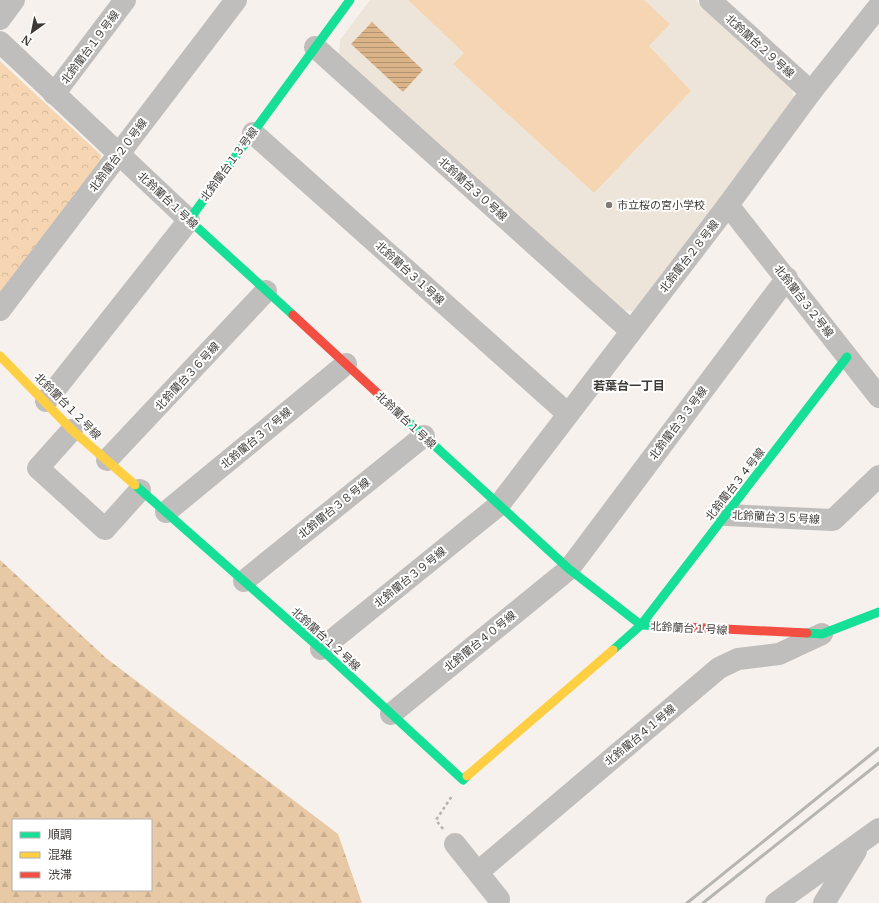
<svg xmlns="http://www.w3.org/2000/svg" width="879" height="903" font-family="Merriweather,'Noto Sans JP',serif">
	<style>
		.built { fill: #eee5da }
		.green { fill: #f6d6b2 }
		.forest { fill: url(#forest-firs); fill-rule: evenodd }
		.park { fill: url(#park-crowns) }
		.water { fill: url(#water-rules) }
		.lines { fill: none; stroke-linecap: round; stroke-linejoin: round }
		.path { stroke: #b5b2b0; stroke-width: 2.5; stroke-dasharray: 3 3; stroke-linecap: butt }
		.street { stroke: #c0bebc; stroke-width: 22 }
		.fast { stroke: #16e098; stroke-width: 9 }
		.slow { stroke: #ffcf43; stroke-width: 9 }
		.jam { stroke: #f24e42; stroke-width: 9 }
		.rail { stroke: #b7b5b1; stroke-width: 3 }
		.poi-dot { fill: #7e7a76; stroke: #fff; stroke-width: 1.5 }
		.labels { text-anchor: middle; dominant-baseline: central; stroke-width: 4; stroke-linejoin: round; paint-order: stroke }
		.street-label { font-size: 11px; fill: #3d3a36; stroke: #fff }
		.poi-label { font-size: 11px; fill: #3d3a36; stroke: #fff; text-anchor: start }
		.neighbourhood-label { font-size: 12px; font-weight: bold; fill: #3d3a36; stroke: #fff }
	</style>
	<defs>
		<pattern id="forest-firs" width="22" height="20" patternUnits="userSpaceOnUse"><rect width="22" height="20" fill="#e8c9a5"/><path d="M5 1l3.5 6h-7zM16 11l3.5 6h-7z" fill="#c8ad8f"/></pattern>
		<pattern id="park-crowns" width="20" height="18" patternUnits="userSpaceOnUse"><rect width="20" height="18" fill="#f6d6b2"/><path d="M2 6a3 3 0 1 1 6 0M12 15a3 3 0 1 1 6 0" fill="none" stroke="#d4b89a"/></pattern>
		<pattern id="water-rules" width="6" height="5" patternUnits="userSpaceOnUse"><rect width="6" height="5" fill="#dab488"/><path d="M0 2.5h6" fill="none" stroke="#b29370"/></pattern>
	</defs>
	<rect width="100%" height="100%" fill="#f6f1ec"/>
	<!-- built -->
	<polygon class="built" points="370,0 695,0 792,89 794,100 633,311 619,310 339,55 340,40"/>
	<!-- green -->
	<polygon class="green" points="408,0 644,0 670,24 649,46 691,91 594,193 453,64 464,53"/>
	<!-- forest -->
	<path class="forest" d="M0,560L106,658L338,834L362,903H0ZM13,820H151V890H13Z"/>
	<!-- park -->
	<polygon class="park" points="0,61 101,155 99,169 0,299"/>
	<!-- water -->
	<polygon class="water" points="372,22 423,70 403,92 351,44"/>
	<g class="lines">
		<!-- path -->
		<polyline class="path" points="443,829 436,820 452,796"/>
		<!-- street -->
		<g class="street">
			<polyline points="710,0 811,92"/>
			<polyline points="0,19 14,0"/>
			<polyline points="0,42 189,220 46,401"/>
			<polyline points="315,47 631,331"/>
			<polyline points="54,94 125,0"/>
			<polyline points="253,133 568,414"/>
			<polyline points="728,205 879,397"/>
			<polyline points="0,310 236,0"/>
			<polyline points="72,430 38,468 105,529 140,490"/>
			<polyline points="107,460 266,291"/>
			<polyline points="166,512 346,364"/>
			<polyline points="726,515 833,520 879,476"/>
			<polyline points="244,581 424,436"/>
			<polyline points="321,649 499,505 728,205 811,92 879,6"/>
			<polyline points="391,714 569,569 787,278"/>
			<polyline points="455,844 499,899"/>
			<polyline points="478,872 719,668 738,659 779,654 822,634"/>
			<polyline points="776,903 879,829"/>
			<polyline points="824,903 856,851"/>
		</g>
		<!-- fast -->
		<g class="fast">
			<polyline points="293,315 189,220 350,0"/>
			<polyline points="400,414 569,569 641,625 685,627"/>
			<polyline points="135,485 321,649 463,780 467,776"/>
			<polyline points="807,633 822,634 879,612"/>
			<polyline points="613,650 641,625 847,357"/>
		</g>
		<!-- slow -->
		<g class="slow">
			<polyline points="0,356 72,430 135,485"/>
			<polyline points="467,776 613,650"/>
		</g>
		<!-- jam -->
		<g class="jam">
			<polyline points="293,315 400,414"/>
			<polyline points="685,627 807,633"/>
		</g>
		<!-- rail -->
		<g class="rail">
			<polyline points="687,903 879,748"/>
			<polyline points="703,903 879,763"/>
		</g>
	</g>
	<!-- markers -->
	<circle class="poi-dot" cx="609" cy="205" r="4"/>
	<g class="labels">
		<!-- street labels -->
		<g class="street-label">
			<text transform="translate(760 46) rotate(42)">北鈴蘭台２９号線</text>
			<text transform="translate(90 47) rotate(-53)">北鈴蘭台１９号線</text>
			<text transform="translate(118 155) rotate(-53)">北鈴蘭台２０号線</text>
			<text transform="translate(229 164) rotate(-54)">北鈴蘭台１３号線</text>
			<text transform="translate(473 189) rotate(42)">北鈴蘭台３０号線</text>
			<text transform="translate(168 200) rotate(43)">北鈴蘭台１号線</text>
			<text transform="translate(689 256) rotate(-52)">北鈴蘭台２８号線</text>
			<text transform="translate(410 273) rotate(42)">北鈴蘭台３１号線</text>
			<text transform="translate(804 301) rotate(52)">北鈴蘭台３２号線</text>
			<text transform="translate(187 376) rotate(-47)">北鈴蘭台３６号線</text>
			<text transform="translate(68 406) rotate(45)">北鈴蘭台１２号線</text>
			<text transform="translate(406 420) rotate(43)">北鈴蘭台１号線</text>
			<text transform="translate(678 423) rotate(-53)">北鈴蘭台３３号線</text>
			<text transform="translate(256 438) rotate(-40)">北鈴蘭台３７号線</text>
			<text transform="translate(735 484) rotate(-52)">北鈴蘭台３４号線</text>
			<text transform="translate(334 508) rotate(-39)">北鈴蘭台３８号線</text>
			<text transform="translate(776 517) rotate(3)">北鈴蘭台３５号線</text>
			<text transform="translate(410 577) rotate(-39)">北鈴蘭台３９号線</text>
			<text transform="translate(689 628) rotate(3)">北鈴蘭台１号線</text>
			<text transform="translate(326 639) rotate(42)">北鈴蘭台１２号線</text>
			<text transform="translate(480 641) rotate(-39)">北鈴蘭台４０号線</text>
			<text transform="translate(640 735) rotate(-40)">北鈴蘭台４１号線</text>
		</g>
		<!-- poi labels -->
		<g class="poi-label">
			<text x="617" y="205">市立桜の宮小学校</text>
		</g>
		<!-- neighbourhood labels -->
		<g class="neighbourhood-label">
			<text x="629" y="385">若葉台一丁目</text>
		</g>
	</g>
	<!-- legend -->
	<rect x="12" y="819" width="140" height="72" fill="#ffffff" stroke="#b1b0af"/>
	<rect x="20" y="832" width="20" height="6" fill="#16e098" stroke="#b1b0af"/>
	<text x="48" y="839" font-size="12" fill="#3d3a36">順調</text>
	<rect x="20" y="852" width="20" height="6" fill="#ffcf43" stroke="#b1b0af"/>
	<text x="48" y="859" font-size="12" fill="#3d3a36">混雑</text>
	<rect x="20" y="872" width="20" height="6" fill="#f24e42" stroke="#b1b0af"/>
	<text x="48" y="879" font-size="12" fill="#3d3a36">渋滞</text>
	<!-- north arrow -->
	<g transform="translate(32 32) rotate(213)" stroke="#ffffff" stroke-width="3" paint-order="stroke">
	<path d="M0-3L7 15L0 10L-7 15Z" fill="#3d3a36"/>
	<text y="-6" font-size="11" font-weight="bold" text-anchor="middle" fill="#3d3a36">N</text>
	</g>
</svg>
